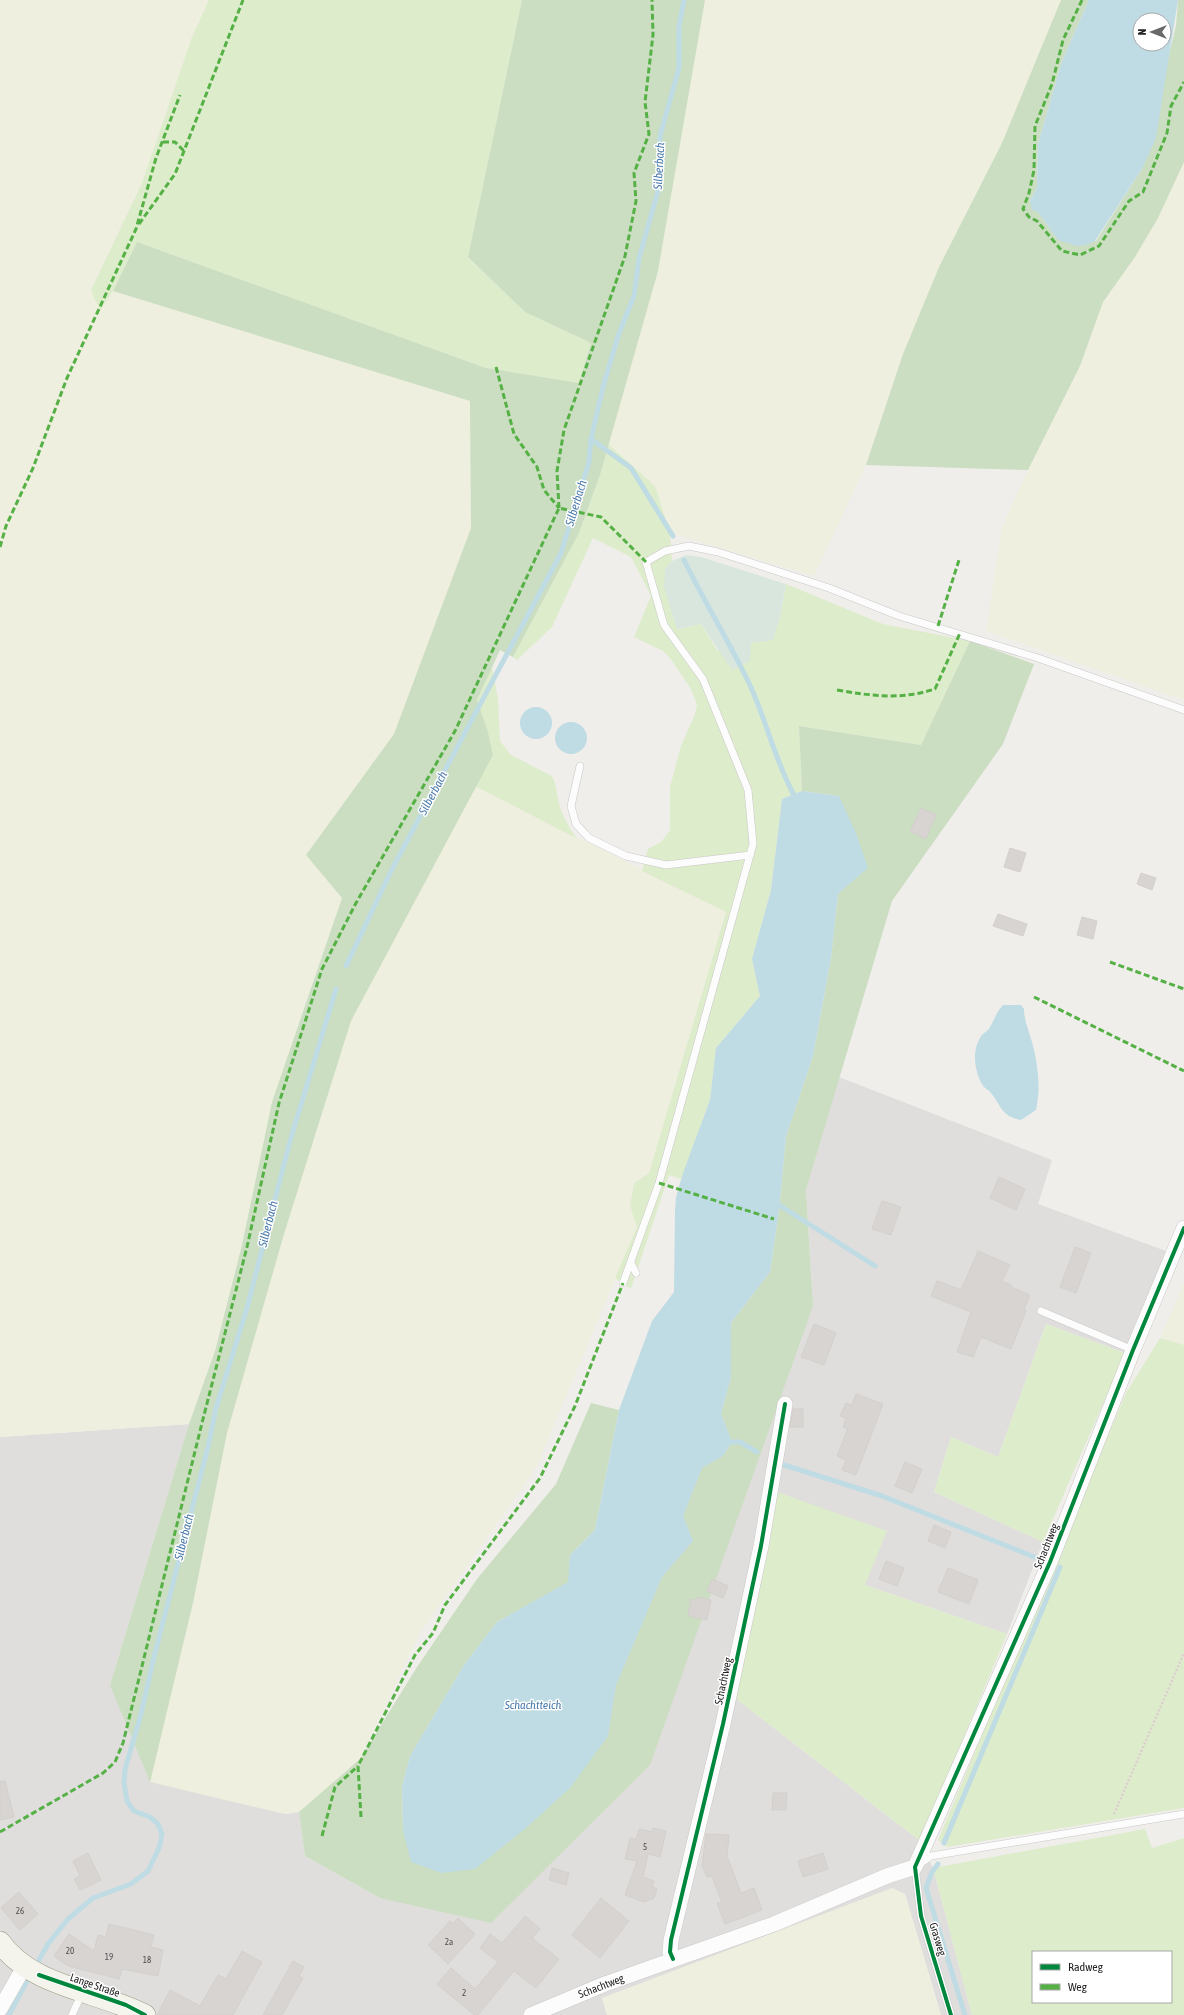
<svg xmlns="http://www.w3.org/2000/svg" width="1184" height="2015" font-family="'Asap Condensed',sans-serif">
	<style>
		.residential { fill: #dfdedc }
		.farmland { fill: #efefdf }
		.grass { fill: #ddeccb; fill-rule: evenodd }
		.forest { fill: #cbdec1 }
		.wetland { fill: #d9e6de }
		.water { fill: #bfdbe3; fill-rule: evenodd }
		.lines { fill: none; stroke-linecap: round; stroke-linejoin: round }
		.stream { stroke: #bfdbe3; stroke-width: 5 }
		.building { fill: #d7d4d2; stroke: #d3d0cc }
		.lane-casing { stroke: #c9c8c7; stroke-width: 8 }
		.street-casing { stroke: #c9c8c7; stroke-width: 16 }
		.secondary-casing { stroke: #999a82; stroke-width: 22 }
		.path { stroke: #dccecd; stroke-width: 2.5; stroke-dasharray: 2 2; stroke-linecap: butt }
		.lane { stroke: #fdfcfc; stroke-width: 7 }
		.street { stroke: #fdfcfc; stroke-width: 15 }
		.secondary { stroke: #f4f4ed; stroke-width: 21 }
		.quiet { stroke: #55b145; stroke-width: 3; stroke-dasharray: 6 3; stroke-linecap: butt }
		.cycleway-casing { stroke: #fff; stroke-width: 6 }
		.cycleway { stroke: #00873e; stroke-width: 4 }
		.labels { text-anchor: middle; dominant-baseline: central; stroke-width: 3; stroke-linejoin: round; paint-order: stroke }
		.number-label { font-size: 9px; fill: #4f4e4e }
		.street-label { font-size: 11px; fill: #222; stroke: #fff }
		.water-label { font-size: 12px; font-style: italic; fill: #4a7aab; stroke: #fff }
	</style>
	<rect width="100%" height="100%" fill="#f0eeeb"/>
	<!-- residential -->
	<polygon class="residential" points="839,1077 1052,1160 1038,1204 1166,1251 1125,1353 1046,1324 998,1457 951,1437 934,1492 1043,1542 1007,1634 865,1585 735,1698 920,1841 933,1868 972,2015 941,2015 905,1894 602,1998 607,2015 0,2015 0,1437 189,1424 110,1685 285,1814 299,1812 305,1856 380,1898 813,1306 806,1190"/>
	<!-- farmland -->
	<g class="farmland">
		<polygon points="0,0 209,0 192,37 142,183 91,289 100,311 113,291 470,401 471,528 394,734 306,855 342,898 272,1102 242,1245 215,1351 189,1424 0,1437"/>
		<polygon points="705,0 1061,0 1002,143 939,267 903,354 866,465 814,576 670,533 655,486 608,444 658,271"/>
		<polygon points="1184,162 1184,700 986,631 1002,527 1028,470 1080,366 1103,302 1135,257 1158,218"/>
		<polygon points="475,786 726,912 649,1173 633,1183 630,1206 637,1227 536,1468 420,1633 360,1759 299,1812 285,1814 150,1782 193,1603 227,1433 284,1234 351,1021"/>
		<polygon points="1184,1283 1184,1345 1160,1338"/>
		<polygon points="892,1888 905,1894 941,2015 607,2015 602,1998"/>
	</g>
	<!-- grass -->
	<g class="grass">
		<polygon points="209,0 522,0 468,257 525,312 591,343 579,383 486,368 137,242 113,291 100,311 91,290 142,183 192,37"/>
		<polygon points="608,444 655,486 670,533 672,561 665,569 677,629 701,624 717,650 751,643 780,617 786,584 883,624 970,641 921,745 799,726 802,791 782,799 771,890 752,959 760,996 716,1048 710,1100 681,1179 669,1175 631,1289 615,1278 637,1227 630,1206 634,1183 649,1173 726,912 642,871 648,849 661,842 670,830 670,787 681,746 695,714 697,704 691,689 670,658 663,651 634,637 651,596 631,557 593,538 552,627 517,660 513,657 579,533 600,475"/>
		<path d="M492,666L498,699L500,741L511,755L552,776C557,785 557,797 560,807C564,819 570,828 576,838L475,786L493,755L488,732L477,700Z"/>
		<polygon points="1046,1324 1125,1353 1043,1542 934,1492 951,1437 998,1457"/>
		<polygon points="1160,1338 1184,1345 1184,1808 947,1847 938,1840 1126,1393"/>
		<polygon points="777,1492 887,1531 865,1585 1007,1634 920,1841 735,1698"/>
		<path d="M1145,1829L1152,1848L1184,1838V2015H972L933,1868ZM1033,1952H1171V2002H1033Z"/>
	</g>
	<!-- forest -->
	<g class="forest">
		<polygon points="522,0 705,0 658,271 600,475 579,533 513,657 500,650 477,700 488,732 493,755 351,1021 284,1234 227,1433 193,1603 150,1782 110,1685 189,1424 215,1351 242,1245 272,1102 342,898 306,855 394,734 471,528 470,401 113,291 137,242 486,368 579,383 591,343 525,312 468,257"/>
		<polygon points="1061,0 1089,0 1062,61 1038,144 1037,187 1030,201 1058,240 1096,241 1143,167 1176,25 1178,0 1184,0 1184,162 1158,218 1135,257 1103,302 1080,366 1028,470 866,465 903,354 939,267 1002,143"/>
		<polygon points="970,641 1034,664 1003,744 892,901 806,1190 813,1306 650,1765 491,1923 380,1898 305,1856 299,1812 360,1759 417,1667 477,1579 556,1484 591,1403 619,1410 595,1530 570,1555 569,1582 497,1622 464,1665 410,1756 402,1786 403,1830 608,1736 616,1685 662,1577 693,1541 683,1516 702,1468 723,1456 732,1442 721,1414 731,1377 731,1323 770,1272 779,1210 786,1136 813,1056 831,958 838,894 867,868 839,796 802,791 799,726 921,745"/>
	</g>
	<!-- wetland -->
	<polygon class="wetland" points="687,555 701,557 786,584 780,617 773,640 751,643 750,661 732,670 701,624 677,629 664,587 665,569 672,561"/>
	<!-- water -->
	<g class="water">
		<path d="M1089,0H1178L1156,138L1143,167L1095,241L1086,245L1077,246L1058,240L1038,212L1032,210L1030,201L1037,187L1038,144L1062,61ZM1140,20H1164V44H1140Z"/>
		<circle cx="536" cy="723" r="16"/>
		<circle cx="571" cy="738" r="16"/>
		<polygon points="802,791 839,796 856,833 868,868 838,894 831,958 813,1056 786,1136 779,1210 770,1272 731,1323 731,1377 721,1414 732,1442 723,1456 702,1468 683,1516 693,1541 662,1577 616,1685 608,1736 570,1788 526,1828 475,1869 441,1873 411,1862 403,1830 402,1786 410,1756 464,1665 497,1622 568,1582 570,1555 595,1530 619,1410 652,1321 674,1292 675,1211 676,1197 683,1173 710,1100 716,1048 760,996 752,959 771,890 782,799"/>
		<path d="M1003,1005H1021L1024,1009C1024,1021 1029,1031 1032,1042C1038,1065 1041,1087 1036,1110L1021,1120C1001,1116 1002,1107 991,1093C989,1090 986,1089 984,1087C974,1073 971,1049 982,1035C984,1033 987,1031 989,1029C994,1021 996,1012 1003,1005Z"/>
	</g>
	<g class="lines">
		<!-- stream -->
		<g class="stream">
			<polyline points="591,439 631,468 673,536"/>
			<path d="M684,560C704,601 728,640 748,681C766,718 774,759 794,795"/>
			<polyline points="346,966 391,871 561,553 589,462 591,439 603,387 618,336 634,296 639,258 660,184 660,136 679,68 679,26 684,0"/>
			<polyline points="779,1205 875,1266"/>
			<polyline points="732,1442 740,1442 757,1452"/>
			<polyline points="781,1464 882,1496 1037,1558"/>
			<polyline points="944,1843 1060,1567"/>
			<polyline points="938,1864 932,1872 926,1888 965,2015"/>
			<polyline points="35,1967 48,1944 68,1919 93,1898 131,1884 148,1871 159,1848 162,1834 158,1824 150,1817 134,1811 127,1801 124,1783 125,1769 140,1718 154,1657 208,1447 216,1408 247,1308 290,1141 336,989"/>
			<polyline points="9,2015 30,1975"/>
		</g>
	</g>
	<!-- building -->
	<g class="building">
		<polygon points="921,808 936,815 926,839 910,832"/>
		<polygon points="1010,848 1026,853 1020,872 1004,867"/>
		<polygon points="1141,873 1156,878 1152,890 1137,884"/>
		<polygon points="998,914 1027,924 1023,936 993,926"/>
		<polygon points="1082,917 1097,921 1093,939 1077,935"/>
		<polygon points="999,1177 1025,1189 1016,1210 990,1198"/>
		<polygon points="882,1201 901,1207 891,1235 872,1229"/>
		<polygon points="1075,1247 1091,1253 1076,1293 1060,1287"/>
		<polygon points="978,1251 1010,1265 1002,1281 1011,1285 1011,1287 1030,1295 1024,1310 1026,1311 1011,1349 981,1337 973,1357 957,1352 971,1312 931,1296 937,1281 961,1290"/>
		<polygon points="814,1324 836,1333 824,1365 801,1357"/>
		<polygon points="856,1394 883,1404 856,1475 842,1470 846,1460 837,1456 848,1429 843,1427 846,1418 840,1416 846,1403 852,1405"/>
		<polygon points="793,1409 803,1409 803,1427 790,1427"/>
		<polygon points="905,1462 922,1469 912,1493 895,1486"/>
		<polygon points="934,1525 951,1532 945,1548 928,1541"/>
		<polygon points="886,1561 904,1568 897,1586 879,1579"/>
		<polygon points="948,1568 978,1580 969,1604 938,1592"/>
		<polygon points="712,1579 728,1586 723,1598 707,1591"/>
		<polygon points="697,1597 711,1600 707,1620 688,1616 691,1599 696,1600"/>
		<polygon points="0,1781 5,1781 14,1817 0,1820"/>
		<polygon points="773,1793 787,1793 786,1810 772,1810"/>
		<polygon points="653,1828 666,1831 660,1857 648,1854 643,1877 654,1881 652,1887 657,1889 654,1898 644,1902 625,1895 637,1861 625,1859 630,1838 636,1839 639,1829 653,1832"/>
		<polygon points="706,1834 729,1835 727,1856 741,1893 754,1888 762,1910 725,1924 717,1903 722,1903 712,1876 707,1877 702,1866"/>
		<polygon points="88,1853 101,1880 80,1890 74,1879 80,1876 73,1861"/>
		<polygon points="823,1853 828,1869 803,1877 798,1861"/>
		<polygon points="552,1868 569,1873 566,1885 549,1880"/>
		<polygon points="19,1892 38,1914 20,1930 1,1908"/>
		<polygon points="601,1898 629,1921 600,1958 572,1935"/>
		<polygon points="525,1916 540,1929 532,1938 559,1959 536,1988 514,1971 478,2015 474,2015 437,1984 451,1968 475,1989 498,1962 480,1948 490,1934 502,1943"/>
		<polygon points="458,1918 475,1934 448,1964 428,1945 450,1921 453,1924"/>
		<polygon points="109,1924 154,1935 151,1947 163,1950 158,1976 122,1969 119,1979 68,1966 54,1956 69,1934 94,1951 98,1935 106,1937"/>
		<polygon points="242,1951 262,1962 233,2015 157,2015 170,1990 200,2006 218,1975 226,1979"/>
		<polygon points="293,1961 304,1967 299,1976 303,1978 282,2015 263,2015"/>
	</g>
	<g class="lines">
		<!-- lane casing -->
		<g class="lane-casing">
			<g id="lane">
				<polyline points="580,766 571,806 576,824 589,838 626,856 666,865 750,855"/>
				<polyline points="631,1263 636,1273"/>
				<polyline points="623,1283 659,1183 753,844 748,790 703,679 664,625 646,562 665,551 689,546 718,552 829,588 899,616 1038,658 1184,710"/>
				<polyline points="1041,1311 1133,1350"/>
				<polyline points="72,2015 82,1993"/>
				<polyline points="951,2015 921,1916 915,1867 931,1856 1184,1814"/>
			</g>
		</g>
		<!-- street casing -->
		<g class="street-casing">
			<g id="street">
				<polyline points="673,1959 670,1952 671,1940 723,1724 761,1546 785,1404"/>
				<polyline points="0,2009 24,1967"/>
				<polyline points="531,2015 605,1984 774,1924 887,1876 915,1867 1050,1562 1133,1350 1184,1228"/>
			</g>
		</g>
		<!-- secondary casing -->
		<g class="secondary-casing">
			<path id="secondary" d="M0,1942C31,1987 99,1991 145,2015"/>
		</g>
		<!-- path -->
		<polyline class="path" points="1114,1814 1184,1653"/>
		<!-- lane -->
		<use href="#lane" class="lane"/>
		<!-- street -->
		<use href="#street" class="street"/>
		<!-- secondary -->
		<use href="#secondary" class="secondary"/>
		<!-- quiet -->
		<g class="quiet">
			<polyline points="1082,0 1063,40 1052,84 1035,126 1034,170 1029,193 1023,209 1029,217 1037,221 1062,251 1080,255 1099,246 1129,201 1143,192 1167,133 1171,106 1184,82"/>
			<polyline points="163,142 175,142 184,151"/>
			<polyline points="139,224 175,174 243,0"/>
			<polyline points="496,367 514,434 537,467 544,490 559,508"/>
			<polyline points="559,508 557,471 564,430 625,256 636,201 634,173 649,134 645,102 653,35 652,0"/>
			<polyline points="0,547 6,526 33,468 67,378 136,229 156,158 180,95"/>
			<polyline points="938,626 959,560"/>
			<path d="M837,690C872,696 900,700 935,689L960,633"/>
			<polyline points="1110,962 1184,989"/>
			<polyline points="1034,997 1184,1071"/>
			<polyline points="659,1183 774,1219"/>
			<polyline points="361,1817 358,1766 415,1655 433,1633 445,1605 540,1478 575,1406 623,1283"/>
			<polyline points="0,1832 103,1773 115,1762 123,1743 202,1423 247,1247 279,1103 322,969 356,903 455,731 559,508 601,517 646,562"/>
			<polyline points="322,1836 335,1787 358,1766"/>
		</g>
		<!-- cycleway casing -->
		<g class="cycleway-casing">
			<g id="cycleway">
				<polyline points="673,1959 670,1952 671,1940 723,1724 761,1546 785,1404"/>
				<polyline points="39,1975 126,2005 145,2015"/>
				<polyline points="951,2015 921,1916 915,1867 1050,1562 1133,1350 1184,1228"/>
			</g>
		</g>
		<!-- cycleway -->
		<use href="#cycleway" class="cycleway"/>
	</g>
	<g class="labels">
		<!-- number labels -->
		<g class="number-label">
			<text x="645" y="1847">5</text>
			<text x="20" y="1911">26</text>
			<text x="449" y="1942">2a</text>
			<text x="70" y="1951">20</text>
			<text x="109" y="1957">19</text>
			<text x="147" y="1960">18</text>
			<text x="464" y="1993">2</text>
		</g>
		<!-- street labels -->
		<g class="street-label">
			<text transform="translate(1046 1546) rotate(-68)">Schachtweg</text>
			<text transform="translate(723 1681) rotate(-78)">Schachtweg</text>
			<text transform="translate(938 1939) rotate(73)">Grasweg</text>
			<text transform="translate(95 1985) rotate(19)">Lange Straße</text>
			<text transform="translate(601 1986) rotate(-21)">Schachtweg</text>
		</g>
		<!-- water labels -->
		<g class="water-label">
			<text transform="translate(659 166) rotate(-87)">Silberbach</text>
			<text transform="translate(576 503) rotate(-73)">Silberbach</text>
			<text transform="translate(433 793) rotate(-62)">Silberbach</text>
			<text transform="translate(268 1224) rotate(-76)">Silberbach</text>
			<text transform="translate(184 1537) rotate(-76)">Silberbach</text>
			<text x="533" y="1705">Schachtteich</text>
		</g>
	</g>
	<!-- legend -->
	<rect x="1032" y="1951" width="140" height="52" fill="#ffffff" stroke="#a7a7a7"/>
	<rect x="1040" y="1964" width="20" height="6" fill="#00873e" stroke="#a7a7a7"/>
	<text x="1068" y="1971" font-size="12" fill="#222222">Radweg</text>
	<rect x="1040" y="1984" width="20" height="6" fill="#55b145" stroke="#a7a7a7"/>
	<text x="1068" y="1991" font-size="12" fill="#222222">Weg</text>
	<!-- north arrow -->
	<g transform="translate(1152 32) rotate(270)"><circle r="19" fill="#ffffff" stroke="#a7a7a7"/>
	<path d="M0-3L7 15L0 10L-7 15Z" fill="#6a6968"/>
	<text y="-6" font-size="11" font-weight="bold" text-anchor="middle" fill="#222222">N</text>
	</g>
</svg>
